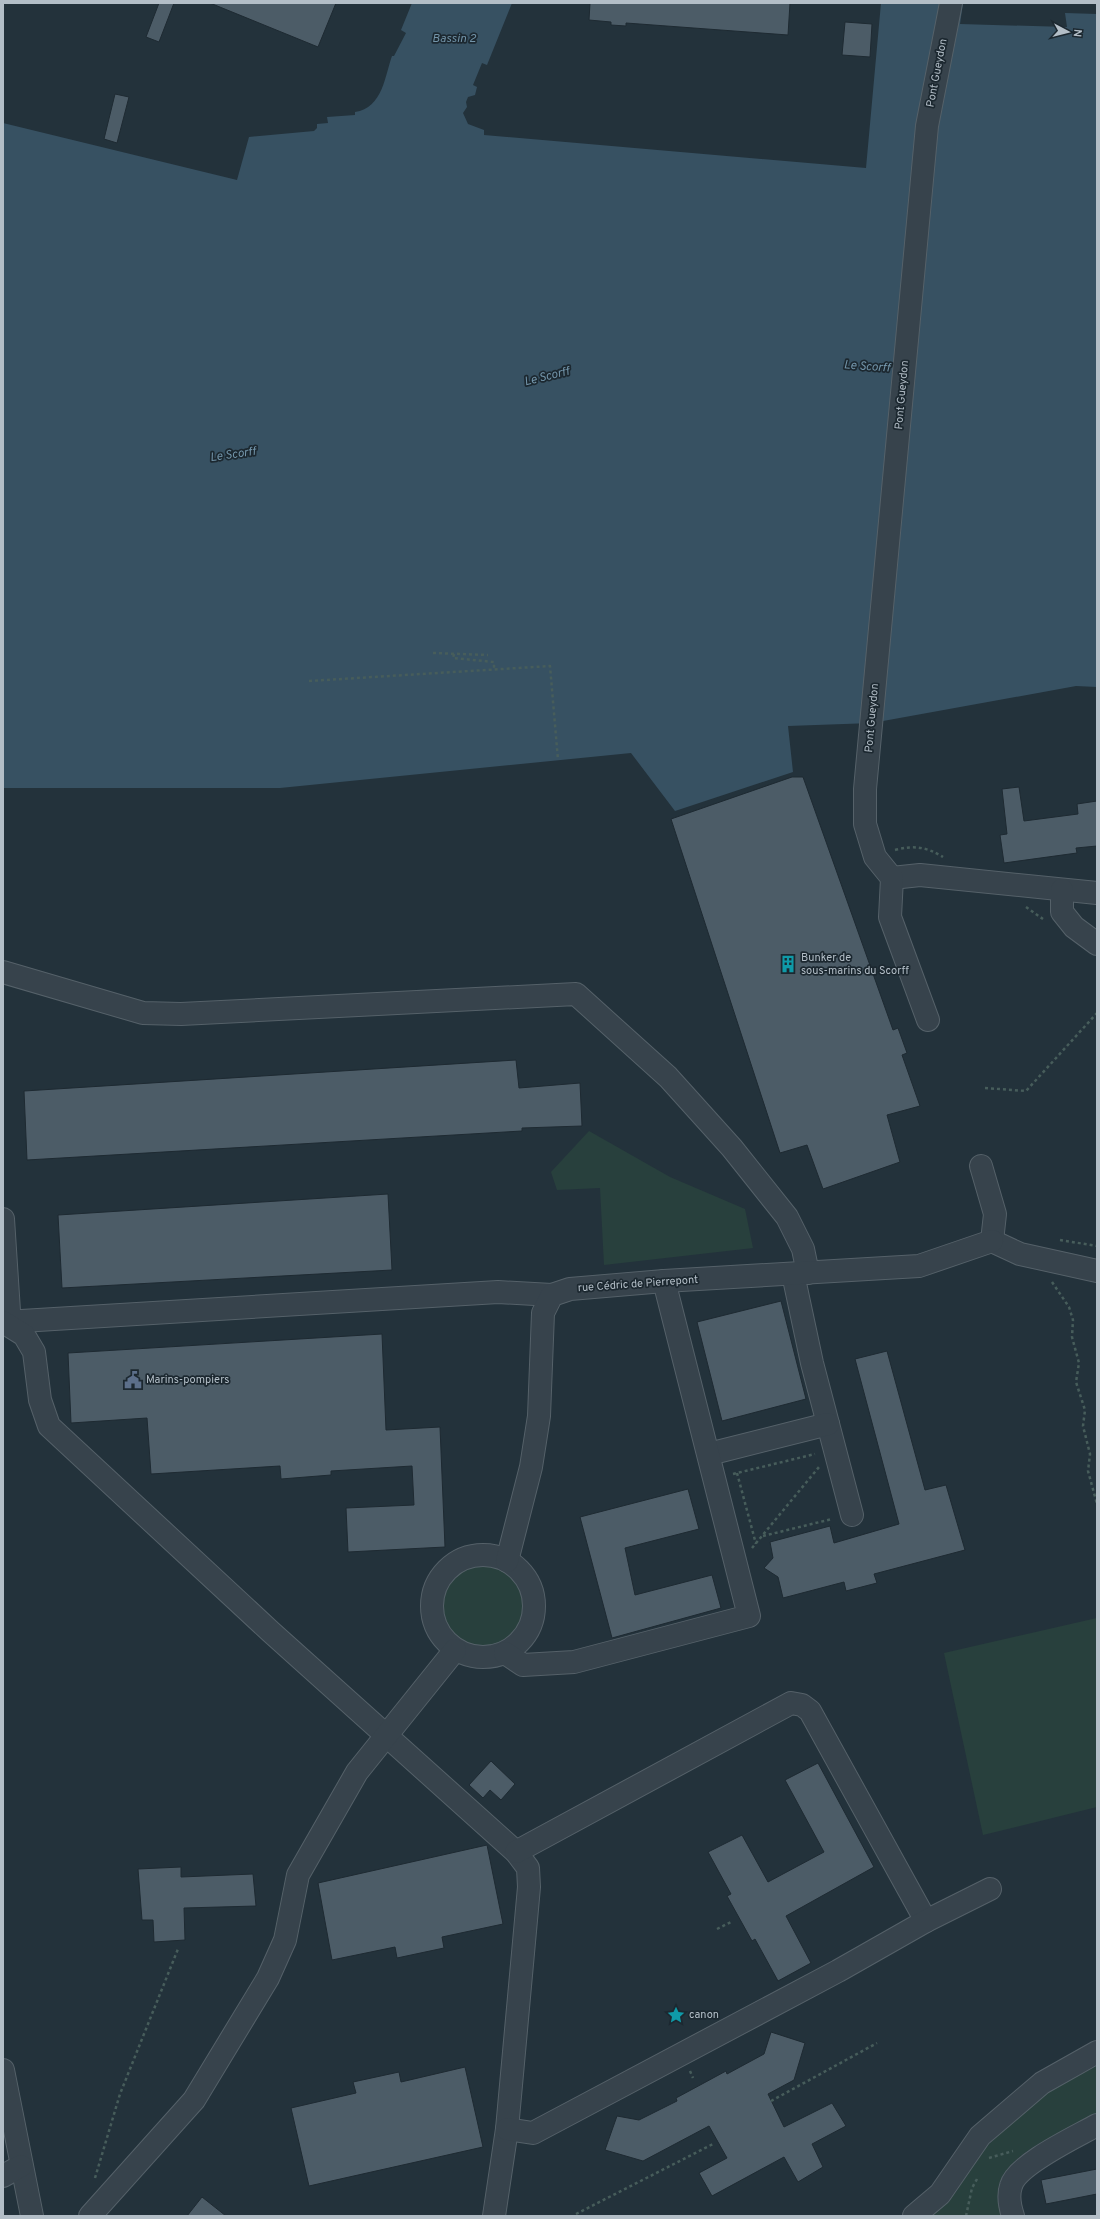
<svg xmlns="http://www.w3.org/2000/svg" width="1100" height="2219" font-family="Overpass,sans-serif">
	<style>
		.green { fill: #28403d }
		.water { fill: #375162 }
		.building { fill: #4c5c67; stroke: #1e2a32 }
		.lines { fill: none; stroke-linecap: round; stroke-linejoin: round }
		.minor-casing { stroke: #556169; stroke-width: 24 }
		.path { stroke: #475d5b; stroke-width: 2.5; stroke-dasharray: 3 3; stroke-linecap: butt }
		.minor { stroke: #37434c; stroke-width: 22 }
		.labels { text-anchor: middle; dominant-baseline: central; stroke-width: 3.5; stroke-linejoin: round; paint-order: stroke }
		.street-label { font-size: 11px; fill: #b3bec7; stroke: #1c2830 }
		.poi-label { font-size: 11px; fill: #b3bec7; stroke: #1c2830; text-anchor: start }
		.water-label { font-size: 12px; font-style: italic; fill: #7395aa; stroke: #1c2830 }
	</style>
	<rect width="100%" height="100%" fill="#23323b"/>
	<!-- green -->
	<g class="green">
		<polygon points="589,1131 670,1177 745,1209 753,1248 604,1265 600,1188 557,1190 551,1172"/>
		<circle cx="482" cy="1606" r="41"/>
		<polygon points="1097,1618 1097,1807 983,1835 944,1653"/>
		<path d="M1097,2066V2114C1068,2130 1008,2151 999,2185C997,2194 1002,2207 1003,2216H932L956,2192L980,2153L1028,2106L1055,2087Z"/>
	</g>
	<!-- water -->
	<path class="water" d="M412,3H512L487,65L482,63L473,85L477,87L475,95L468,97L466,102L467,107L463,113L468,124L484,130V135L866,168L881,3H963L960,24L1067,27L1065,13L1097,14V687L1076,686L872,723L788,726L793,772L675,811L631,753L280,788H3V123L237,180L249,137L314,131L317,128V124L328,123L327,117L355,115V112C383,108 385,75 392,56H394L406,33L401,30Z"/>
	<!-- building -->
	<g class="building">
		<polygon points="159,3 174,3 159,42 146,37"/>
		<polygon points="210,3 336,3 318,47"/>
		<polygon points="590,3 790,3 788,35 626,23 626,26 611,25 611,22 589,20"/>
		<polygon points="845,22 872,24 870,57 842,55"/>
		<polygon points="115,94 129,97 117,143 104,139"/>
		<polygon points="792,777 803,777 893,1030 898,1028 907,1053 902,1055 920,1106 887,1115 900,1162 823,1189 807,1145 780,1153 671,819"/>
		<polygon points="1019,787 1024,821 1078,814 1077,804 1097,801 1097,846 1076,848 1077,853 1004,863 1000,835 1007,834 1002,789"/>
		<polygon points="516,1060 519,1088 580,1083 582,1126 522,1128 522,1131 27,1160 24,1091"/>
		<polygon points="388,1194 392,1270 62,1288 58,1215"/>
		<polygon points="781,1301 806,1399 722,1421 697,1322"/>
		<polygon points="382,1334 386,1430 440,1427 445,1547 348,1552 346,1508 414,1505 412,1466 331,1471 331,1475 281,1479 280,1466 151,1474 147,1418 71,1423 68,1353"/>
		<polygon points="887,1351 925,1490 946,1485 965,1550 874,1574 877,1583 846,1591 844,1582 783,1598 778,1577 764,1568 773,1558 770,1542 830,1526 834,1543 899,1524 855,1359"/>
		<polygon points="688,1489 699,1529 625,1548 635,1595 712,1575 721,1608 612,1638 580,1517"/>
		<polygon points="491,1761 515,1784 501,1800 490,1790 483,1798 469,1785"/>
		<polygon points="818,1763 874,1867 786,1916 811,1963 778,1981 755,1939 752,1941 727,1896 731,1894 708,1852 742,1835 768,1882 824,1852 785,1780"/>
		<polygon points="487,1845 503,1924 442,1937 444,1948 397,1958 395,1947 332,1960 318,1883"/>
		<polygon points="181,1867 181,1877 253,1874 256,1906 184,1908 185,1940 154,1942 153,1920 142,1920 138,1869"/>
		<polygon points="771,2032 805,2043 794,2080 768,2094 784,2127 832,2103 846,2126 812,2144 823,2167 798,2182 784,2157 712,2196 699,2173 727,2158 709,2126 643,2161 605,2150 617,2116 639,2120 677,2101 676,2098 702,2084 726,2071 727,2074 764,2054"/>
		<polygon points="465,2067 483,2147 309,2186 291,2108 356,2093 353,2082 399,2072 401,2082"/>
		<polygon points="1097,2169 1097,2194 1046,2204 1041,2180"/>
		<polygon points="202,2197 226,2216 187,2216"/>
	</g>
	<g class="lines">
		<!-- minor casing -->
		<g class="minor-casing">
			<g id="minor">
				<polyline points="892,878 920,875 1097,893"/>
				<polyline points="1062,890 1062,912 1074,927 1097,944"/>
				<polyline points="3,972 143,1013 181,1014 576,994 668,1077 732,1148 787,1217 803,1249 808,1273"/>
				<polyline points="928,1020 890,917 892,878 875,857 865,824 865,789 927,126 951,3"/>
				<polyline points="981,1166 995,1214 992,1241"/>
				<polyline points="3,1219 9,1311 5,1322 498,1292 552,1295"/>
				<polyline points="992,1241 1020,1254 1097,1271"/>
				<polyline points="793,1274 812,1363 852,1515"/>
				<polyline points="3,1322 24,1335 34,1352 40,1400 49,1426 271,1632 516,1852 528,1868 529,1887 507,2129 494,2216"/>
				<polyline points="709,1454 828,1424"/>
				<circle cx="483" cy="1606" r="51"/>
				<polyline points="507,1561 531,1467 539,1416 543,1313 552,1295 570,1289 664,1281 919,1266 992,1241"/>
				<polyline points="505,1653 523,1665 574,1662 749,1616 664,1281"/>
				<polyline points="516,1852 791,1703 802,1705 810,1711 926,1921"/>
				<polyline points="3,2070 32,2216"/>
				<polyline points="507,2129 533,2133 838,1971 926,1921 990,1889"/>
				<polyline points="3,2176 21,2166"/>
				<polyline points="90,2216 194,2100 268,1978 285,1940 298,1875 357,1772 455,1650"/>
				<polyline points="914,2216 940,2194 980,2136 1042,2083 1097,2052"/>
				<path d="M1013,2216C1010,2207 1008,2195 1011,2186C1017,2164 1076,2137 1097,2125"/>
			</g>
		</g>
		<!-- path -->
		<g class="path">
			<polyline points="433,653 488,655"/>
			<polyline points="454,654 453,658 494,662 494,670"/>
			<polyline points="309,681 550,666 558,760"/>
			<path d="M895,850C914,845 927,847 943,857"/>
			<polyline points="1026,907 1043,919"/>
			<polyline points="985,1088 1026,1091 1097,1013"/>
			<polyline points="1060,1240 1097,1246"/>
			<polyline points="1052,1282 1069,1307 1073,1320 1072,1337 1079,1363 1076,1382 1085,1410 1083,1426 1090,1454 1088,1471 1097,1504"/>
			<polyline points="737,1473 756,1544"/>
			<polyline points="733,1474 815,1454"/>
			<polyline points="763,1536 832,1519"/>
			<polyline points="752,1548 819,1467"/>
			<polyline points="717,1929 733,1921"/>
			<polyline points="690,2071 693,2078"/>
			<polyline points="771,2101 877,2043"/>
			<polyline points="989,2158 1013,2151"/>
			<polyline points="95,2178 120,2094 178,1949"/>
			<polyline points="576,2214 713,2144"/>
			<polyline points="966,2216 972,2188 977,2179"/>
		</g>
		<!-- minor -->
		<use href="#minor" class="minor"/>
	</g>
	<!-- icons -->
	<defs>
		<g id="building-bare" transform="scale(1.38)"><path d="M-4-6H4V6H1V3H-1V6H-4ZM-2.5-4.3h1.7v1.8h-1.7ZM.8-4.3h1.7v1.8H.8ZM-2.5-1h1.7V.8h-1.7ZM.8-1h1.7V.8H.8Z" fill="#0f9aa8" stroke="#1c2830" stroke-width="2.5" paint-order="stroke"/></g>
		<g id="civic-bare" transform="scale(1.38)"><path d="M-.6-6.5H3V-4.5H.6V-3L4-1V1h2V6H-6V1h2V-1L-.6-3ZM-1.2 2.5V6h2.4V2.5Z" fill="#5c6f8a" stroke="#1c2830" stroke-width="2.5" paint-order="stroke"/></g>
		<g id="sight-bare" transform="scale(1.38)"><path d="M0-6L1.8-2.2L6-1.7L2.9 1.2L3.7 5.4L0 3.3L-3.7 5.4L-2.9 1.2L-6-1.7L-1.8-2.2Z" fill="#0f9aa8" stroke="#1c2830" stroke-width="2.5" paint-order="stroke"/></g>
	</defs>
	<g fill-rule="evenodd">
		<use href="#building-bare" x="788" y="964"/>
		<use href="#civic-bare" x="133" y="1380"/>
		<use href="#sight-bare" x="676" y="2015"/>
	</g>
	<g class="labels">
		<!-- street labels -->
		<g class="street-label">
			<text transform="translate(937 73) rotate(-79)">Pont Gueydon</text>
			<text transform="translate(902 395) rotate(-85)">Pont Gueydon</text>
			<text transform="translate(872 718) rotate(-85)">Pont Gueydon</text>
			<text transform="translate(638 1284) rotate(-4)">rue Cédric de Pierrepont</text>
		</g>
		<!-- poi labels -->
		<g class="poi-label">
			<text x="801" y="958">Bunker de<tspan x="801" dy="13">sous-marins du Scorff</tspan></text>
			<text x="146" y="1380">Marins-pompiers</text>
			<text x="689" y="2015">canon</text>
		</g>
		<!-- water labels -->
		<g class="water-label">
			<text x="454" y="39">Bassin 2</text>
			<text transform="translate(867 367) rotate(4)">Le Scorff</text>
			<text transform="translate(547 377) rotate(-14)">Le Scorff</text>
			<text transform="translate(233 455) rotate(-8)">Le Scorff</text>
		</g>
	</g>
	<!-- border -->
	<rect width="1100" height="2219" fill="none" stroke="#b3bec7" stroke-width="8"/>
	<!-- north arrow -->
	<g transform="translate(1068 32) rotate(97)" stroke="#1c2830" stroke-width="3" paint-order="stroke">
	<path d="M0-3L7 15L0 10L-7 15Z" fill="#b3bec7"/>
	<text y="-6" font-size="11" font-weight="bold" text-anchor="middle" fill="#b3bec7">N</text>
	</g>
</svg>
